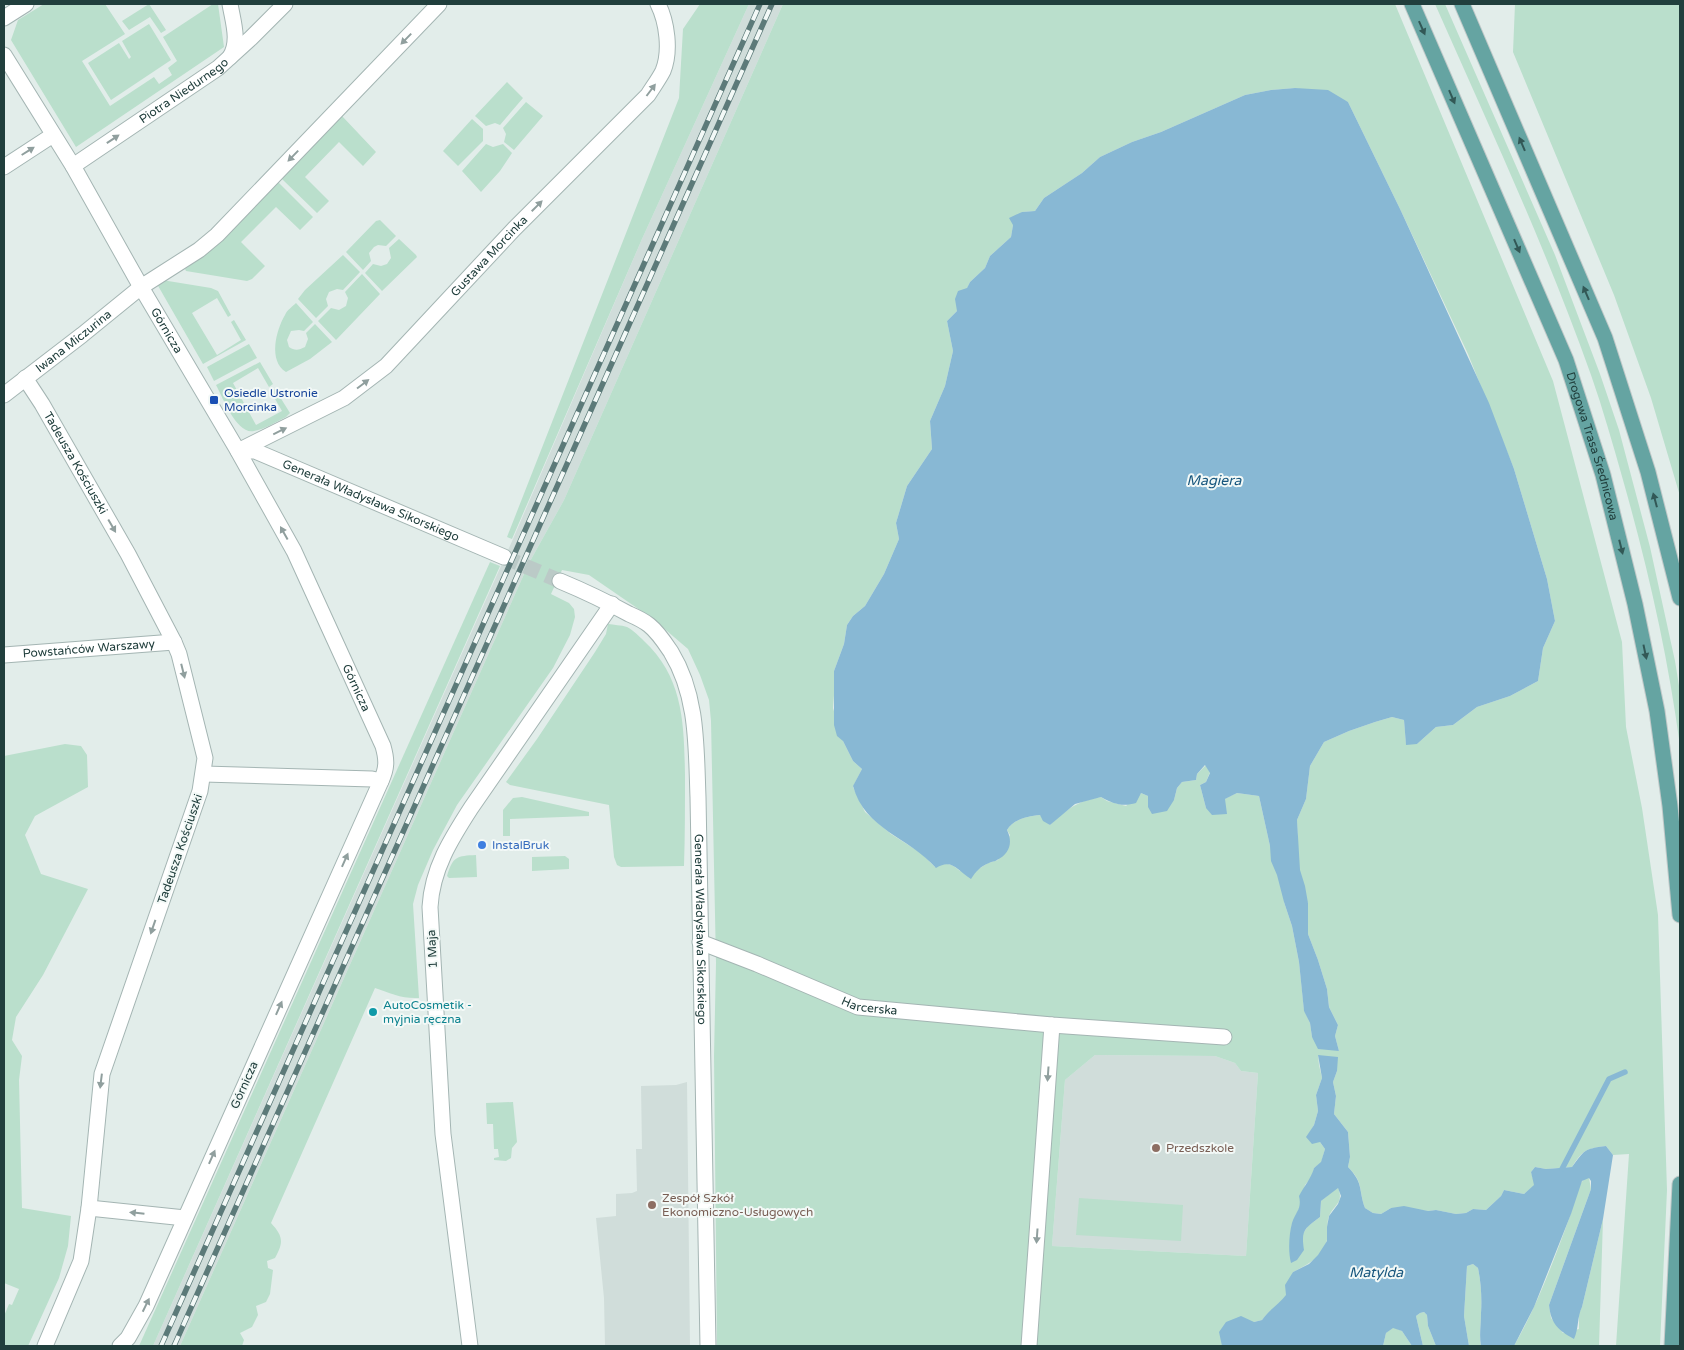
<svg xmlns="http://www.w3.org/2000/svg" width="1684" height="1350" font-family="'Varela Round',sans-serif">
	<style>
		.built { fill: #d0ddda }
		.green { fill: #badfcc; fill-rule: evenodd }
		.water { fill: #88b8d4 }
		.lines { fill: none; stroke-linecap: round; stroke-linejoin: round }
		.stream { stroke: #88b8d4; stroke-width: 5.5 }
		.minor-tunnel { stroke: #bbcac7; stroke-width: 15; stroke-dasharray: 15 8; stroke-linecap: butt }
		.minor-casing { stroke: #a4b5b3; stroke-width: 17 }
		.major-casing { stroke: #c1c9c9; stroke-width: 17 }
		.minor { stroke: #fff; stroke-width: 15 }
		.major { stroke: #65a4a2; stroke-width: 15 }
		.rail-casing { stroke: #5c7a79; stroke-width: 5.5 }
		.rail { stroke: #f3f9f7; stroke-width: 4; stroke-dasharray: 11; stroke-linecap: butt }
		.oneway { fill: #325856 }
		.oneway2 { fill: #909f9e }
		.transit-dot { fill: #1a4fb4; stroke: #f3f9f7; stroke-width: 2 }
		.shop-dot { fill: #3f7fe0; stroke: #f3f9f7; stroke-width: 2 }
		.culture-dot { fill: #0f9aa8; stroke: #f3f9f7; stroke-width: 2 }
		.education-dot { fill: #8d6e63; stroke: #f3f9f7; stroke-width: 2 }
		.labels { text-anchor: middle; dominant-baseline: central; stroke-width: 4; stroke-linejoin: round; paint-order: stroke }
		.street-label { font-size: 12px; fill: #213f3d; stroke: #f3f9f7 }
		.transit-label { font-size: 12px; fill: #164399; stroke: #f3f9f7; text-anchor: start }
		.shop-label { font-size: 12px; fill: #366cbe; stroke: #f3f9f7; text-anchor: start }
		.culture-label { font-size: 12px; fill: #0d838f; stroke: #f3f9f7; text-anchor: start }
		.education-label { font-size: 12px; fill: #785e54; stroke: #f3f9f7; text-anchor: start }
		.water-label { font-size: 14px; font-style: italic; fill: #18577e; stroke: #f3f9f7 }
	</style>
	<rect width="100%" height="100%" fill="#e2edea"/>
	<!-- built -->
	<g class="built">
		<polygon points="749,4 783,4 564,500 529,563 180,1346 153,1346 513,539 642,239"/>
		<polygon points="1095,1055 1215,1056 1235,1063 1241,1071 1258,1073 1246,1256 1052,1246 1065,1080"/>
		<polygon points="687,1082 690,1346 605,1346 604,1298 596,1218 616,1216 616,1194 632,1193 637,1191 636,1149 642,1149 641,1086 676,1085"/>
	</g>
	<!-- green -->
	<g class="green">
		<polygon points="44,4 105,4 125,34 82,61 110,106 154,77 159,84 172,75 168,68 177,61 163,37 213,4 218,4 224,47 76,147 11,40 18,20"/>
		<polygon points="149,4 166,30 161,33 150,17 129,30 122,21"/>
		<polygon points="700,4 749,4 642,239 512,539 507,537 679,98 683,29"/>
		<path d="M783,4H1395L1553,381L1622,642L1626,727L1642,808L1658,915L1667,1190L1660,1346H1616L1629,1154L1613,1155L1606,1146C1585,1149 1583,1150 1572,1167L1546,1169L1535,1167L1531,1172L1535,1185L1524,1194L1504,1190L1501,1196L1486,1210L1473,1209L1466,1213L1456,1214L1436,1210L1428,1211L1391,1208L1381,1214L1373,1213L1365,1208C1358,1188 1364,1183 1348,1167L1350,1157L1348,1132L1334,1114L1336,1096L1333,1082L1337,1071L1318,1055L1319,1065L1322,1078L1316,1095L1318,1111L1314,1125L1307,1137L1320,1142L1325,1149L1321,1163L1314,1168L1312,1177L1305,1185L1301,1204L1292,1225L1291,1236L1302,1235L1308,1226L1320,1217L1321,1201L1338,1187C1344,1204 1335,1203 1329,1216C1326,1223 1329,1232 1327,1240C1324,1256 1307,1265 1293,1272C1291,1279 1290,1289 1286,1296C1280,1305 1269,1311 1262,1320L1254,1322L1222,1346H717L714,1056L716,963L711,721L709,700L700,675L688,649L653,619L589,575L562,570L551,594L569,603L574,609L575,617L570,635L553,668L457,805L433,850L418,885L413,904L419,998C402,999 390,993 375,988L271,1223C283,1236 284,1242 275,1258L267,1261L268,1268L273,1270L270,1294L266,1302L256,1306L258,1315L252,1327L240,1333L244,1340L242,1346H180L529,563L564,500ZM1295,88L1348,102L1401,211L1468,354L1514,469L1547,579L1555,621L1543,648L1538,681L1510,696L1477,707L1453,725L1436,727L1417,744H1406L1404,720L1392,717L1375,722L1349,731L1324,742L1310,766L1306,799L1297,820L1298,846H1270L1259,796L1237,793L1206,808L1200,785L1206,782L1210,772L1206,765L1197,774L1196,780L1182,782L1177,788L1174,800L1148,807V796L1141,793L1126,806L1107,801L1101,797C1077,801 1067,809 1050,825L1040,815C1028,816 1014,819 1007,830L1010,835L998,860L988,863L977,870L960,871C951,863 946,862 935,867L921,853L891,834L865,812L853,787L862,769L853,761L843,741L833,708L835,682L834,671L844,644L847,625L853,616L865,606L884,574L899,539L896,523L907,486L932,449L930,421L945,386L953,351L947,321L957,311L970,282L985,268L990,256L1011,237L1013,225L1022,212L1035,211L1044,198L1082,173L1100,157L1132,142L1161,132L1245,95L1271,90ZM1284,902H1308V934L1318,960L1327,989L1329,1007L1338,1025L1335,1036L1339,1051L1312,1037L1310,1023L1304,1010L1299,962L1292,926ZM1095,1055L1215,1056L1235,1063L1241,1071L1258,1073L1246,1256L1052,1246L1065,1080Z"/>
		<path d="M1435,4H1445L1555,255L1600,374L1619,430L1650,547L1675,661L1680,692V746C1668,656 1648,568 1623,480C1613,445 1603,409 1591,375C1546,248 1489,126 1435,4Z"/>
		<polygon points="1515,4 1680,4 1680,496 1651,398 1614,295 1513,52"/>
		<polygon points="149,24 171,60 111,100 88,63 119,43 129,59 131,57 122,41"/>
		<polygon points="507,82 523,98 500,125 495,123 486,126 475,116"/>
		<polygon points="526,102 543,116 514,150 504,142 506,134 503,128"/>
		<polygon points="342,116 376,152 363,166 339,142 305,177 329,201 317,213 282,179"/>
		<polygon points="472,119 483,129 483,141 458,166 443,151"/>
		<polygon points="486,144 493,147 503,144 512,153 500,171 481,192 462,171"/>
		<path d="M278,182L313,217L300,230L276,207L241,242L265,266L252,279L247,281L186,271L185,269C221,245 248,212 278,182Z"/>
		<polygon points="380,220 396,236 386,246 378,245 374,247 369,253 371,261 363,270 346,252 376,221"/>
		<polygon points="399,239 416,255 417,257 382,291 365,273 373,264 381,266 387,264 391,258 389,248"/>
		<polygon points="343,255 360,272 343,290 337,289 329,292 326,299 328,306 316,318 298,299 305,290"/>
		<polygon points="362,274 380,294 336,340 318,321 331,308 339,310 346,306 348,298 345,292"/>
		<polygon points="162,280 211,288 218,291 231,315 228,317 217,298 192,313 217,355 241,340 231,322 234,320 246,340 203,364 157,284"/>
		<path d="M296,303L313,322L304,331L299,330L291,331L287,340L289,347C295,351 299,350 305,347L308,339L306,333L315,324L332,342L310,359L286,372C268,361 276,330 285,315C287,310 292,307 296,303Z"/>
		<polygon points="249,344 257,358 214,381 207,367"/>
		<path d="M260,362L273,384L269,387L258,368L233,383L256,425L282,411L271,392L275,389L290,413L286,417C276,422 265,429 254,431C237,435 223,398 216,385Z"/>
		<polygon points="490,562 500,566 153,1346 139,1346"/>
		<path d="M608,624C614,625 621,625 627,627C633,630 639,636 644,641C684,678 684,725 685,775C685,806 685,836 684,866L621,867L617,865L614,857L609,805L510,785L506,782L537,739L595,652L606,634Z"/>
		<polygon points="65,744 81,746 87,755 88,787 35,816 25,835 41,874 88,889 43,975 16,1017 12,1040 22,1056 19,1080 22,1208 71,1216 68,1246 59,1278 28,1346 4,1346 4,1316 9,1304 12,1305 19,1289 4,1283 4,756"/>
		<polygon points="522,797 589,812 589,816 510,819 510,836 503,836 503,810 513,798"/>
		<path d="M476,855L477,877L449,878L447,876C453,856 457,856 476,855Z"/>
		<polygon points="565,856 569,859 569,869 532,871 532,857"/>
		<polygon points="513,1102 517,1142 512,1148 511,1158 506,1161 494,1160 494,1158 499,1157 498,1149 494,1149 493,1124 487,1124 486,1103"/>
		<path d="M1586,1178H1589L1591,1189L1549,1305L1551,1318L1563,1333L1579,1329V1313L1582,1307L1603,1219L1599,1346H1514C1537,1306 1554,1260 1570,1216C1574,1205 1575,1185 1586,1178Z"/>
		<polygon points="1079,1198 1183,1205 1181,1241 1076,1235"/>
		<path d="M1473,1264L1478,1268C1481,1282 1482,1299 1481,1313C1481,1325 1479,1335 1481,1346H1469L1464,1316L1467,1266Z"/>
		<polygon points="1424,1312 1427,1315 1428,1326 1436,1346 1423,1346 1416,1316 1420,1313"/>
		<polygon points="1393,1327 1402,1331 1412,1346 1383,1346 1386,1333"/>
	</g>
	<!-- water -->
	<g class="water">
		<path d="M1295,88L1328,90L1348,102L1401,211L1489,403L1514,469L1547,579L1555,621L1543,648L1538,681L1510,696L1477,707L1453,725L1436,727L1417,744L1406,745L1404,720L1392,717L1375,722L1349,731L1324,742L1310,766L1306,799L1297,820L1300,870L1305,886L1308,903V934L1318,960L1327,989L1329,1007L1338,1025L1335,1036L1339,1051L1318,1049L1312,1037L1310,1023L1304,1011L1299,962L1292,926L1284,902L1277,875L1271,861L1270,846L1259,796L1237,793L1225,799L1227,814L1212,815L1206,808L1200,785L1206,782L1210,773L1205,765L1197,774L1196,780L1182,782L1177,788L1174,800L1167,811L1152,814L1148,807V796L1141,793L1136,803C1123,807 1113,804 1101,797L1075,804L1050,825L1043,821L1040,815C1028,816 1014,819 1007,830C1013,842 1010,854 997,860C995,862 992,861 989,863C981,866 976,871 971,879C957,870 952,858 936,868C909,837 865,830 853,786L862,769L853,761L843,741L837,736L834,725V671L844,644L847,625L853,616L865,606L884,574L899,539L896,523L907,486L932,449L930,421L945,386L953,351L947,321L957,311L955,299L958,291L967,288L970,282L985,268L990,256L1011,237L1013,225L1009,218L1022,212L1035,211L1044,198L1082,173L1100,157L1132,142L1161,132L1245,95L1271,90Z"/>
		<path d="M1318,1055L1338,1057L1337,1071L1333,1082L1336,1096L1334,1114L1348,1132L1350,1157L1348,1167C1364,1184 1358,1188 1365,1208L1373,1213L1381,1214L1391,1208L1404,1206L1428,1211L1436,1210L1456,1214L1466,1213L1473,1209L1486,1210L1501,1196L1504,1190L1524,1194L1534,1185L1531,1172L1535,1167L1546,1169L1572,1167C1585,1150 1583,1149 1606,1146L1613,1155L1603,1219L1582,1307C1577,1317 1579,1328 1574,1339C1558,1330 1551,1324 1549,1305L1591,1189V1181L1589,1178L1582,1181L1571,1214L1534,1307L1514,1346H1481C1479,1335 1481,1325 1481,1313C1482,1299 1481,1282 1478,1268L1473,1264L1467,1266L1464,1316L1469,1346H1436L1428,1326L1427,1315L1424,1312L1420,1313L1416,1316L1423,1346H1412L1402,1331L1393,1328L1386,1333L1383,1346H1222L1219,1332L1226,1322L1241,1316L1254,1322L1262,1320C1269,1310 1279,1304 1286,1295L1285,1285L1293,1272L1309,1264L1318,1255L1327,1241V1227L1329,1216L1338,1204L1341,1196L1338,1188L1321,1201L1320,1217C1304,1229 1301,1230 1304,1250L1297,1260L1291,1263C1288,1252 1289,1234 1292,1223C1296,1211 1302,1209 1299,1196C1304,1186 1311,1179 1314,1168L1321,1162L1325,1149L1320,1142L1312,1144L1306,1137L1314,1125L1318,1111L1316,1095L1322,1078Z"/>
	</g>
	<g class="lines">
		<!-- stream -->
		<polyline class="stream" points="1562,1169 1609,1079 1625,1072"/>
		<!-- minor-tunnel -->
		<polyline class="minor-tunnel" points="504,557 560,581"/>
		<!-- minor casing -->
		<g class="minor-casing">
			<g id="minor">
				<path d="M230,4C233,22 240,41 230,57"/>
				<polyline points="4,18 26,4"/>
				<path id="s1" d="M4,55L73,166L141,287L238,451L294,551L383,746C387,760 387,768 381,781L146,1306L128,1338L120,1346"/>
				<path id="s2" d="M73,166L218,68L251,38L285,4"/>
				<polyline points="4,167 53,135"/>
				<path id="s3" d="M25,378L42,404L128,554L174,642L179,654L205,758L200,791L102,1074L89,1208L81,1261L45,1346"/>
				<path id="s4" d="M4,395L82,335L141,287L199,250L217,235L439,4"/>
				<path id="s5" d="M238,451L344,398L386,366L514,229L648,95C653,87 659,79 663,71C671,51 667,22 658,4"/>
				<path id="s6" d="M239,451H255L504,557"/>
				<path id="s7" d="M560,581C584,591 607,602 629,614C636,617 644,621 649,625C658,632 665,643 671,652C698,696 696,747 698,797L708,1346"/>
				<path id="s8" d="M4,655L174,642"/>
				<polyline points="204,774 372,779 381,781"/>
				<path id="s9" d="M700,942L757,964L858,1007L1052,1025L1224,1037"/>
				<polyline points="89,1208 185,1218"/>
				<path d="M470,1346L443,1134L430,907C432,869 451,839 471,808L612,604"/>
				<polyline points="1029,1346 1052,1025"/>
			</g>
		</g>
		<!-- major casing -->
		<g class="major-casing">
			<g id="major">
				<path id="s10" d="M1412,4L1566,360L1603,475L1635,604L1657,711L1670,806L1680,915"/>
				<polyline points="1462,4 1605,338 1648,472 1680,598"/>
				<polyline points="1672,1346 1680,1184"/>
			</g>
		</g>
		<!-- minor -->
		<use href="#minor" class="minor"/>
		<!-- major -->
		<use href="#major" class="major"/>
		<!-- rail casing -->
		<g class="rail-casing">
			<g id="rail">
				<polyline points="161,1346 760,4"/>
				<polyline points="174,1346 772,4"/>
			</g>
		</g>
		<!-- rail -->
		<use href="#rail" class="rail"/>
	</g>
	<!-- one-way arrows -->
	<defs><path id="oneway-solid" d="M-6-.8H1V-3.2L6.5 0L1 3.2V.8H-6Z" transform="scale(1.25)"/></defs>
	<g class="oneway">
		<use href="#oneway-solid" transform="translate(1422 28) rotate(66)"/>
		<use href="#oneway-solid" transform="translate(1452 97) rotate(67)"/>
		<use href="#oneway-solid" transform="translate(1522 144) rotate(-113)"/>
		<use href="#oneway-solid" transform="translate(1517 246) rotate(67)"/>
		<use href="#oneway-solid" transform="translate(1586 293) rotate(-113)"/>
		<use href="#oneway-solid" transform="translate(1655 500) rotate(-105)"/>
		<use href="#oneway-solid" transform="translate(1621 547) rotate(76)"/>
		<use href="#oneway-solid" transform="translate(1645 652) rotate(78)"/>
	</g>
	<g class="oneway2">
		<use href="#oneway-solid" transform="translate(406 39) rotate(134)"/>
		<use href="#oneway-solid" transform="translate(651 90) rotate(-53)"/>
		<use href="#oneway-solid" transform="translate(113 139) rotate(-34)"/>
		<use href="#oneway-solid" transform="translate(28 151) rotate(-32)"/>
		<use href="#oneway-solid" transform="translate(293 156) rotate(134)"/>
		<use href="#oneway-solid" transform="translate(537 206) rotate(-45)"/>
		<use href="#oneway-solid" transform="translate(363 384) rotate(-37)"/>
		<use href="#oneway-solid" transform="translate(280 431) rotate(-26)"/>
		<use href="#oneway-solid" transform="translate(112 526) rotate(60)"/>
		<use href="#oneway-solid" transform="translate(284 533) rotate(-119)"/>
		<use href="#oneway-solid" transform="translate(183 671) rotate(76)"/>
		<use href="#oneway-solid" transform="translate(345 860) rotate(-66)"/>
		<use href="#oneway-solid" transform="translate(153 927) rotate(109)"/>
		<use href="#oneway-solid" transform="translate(279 1008) rotate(-66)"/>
		<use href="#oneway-solid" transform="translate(1048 1074) rotate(94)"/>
		<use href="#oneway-solid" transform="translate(101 1081) rotate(97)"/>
		<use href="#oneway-solid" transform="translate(212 1157) rotate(-66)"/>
		<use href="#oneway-solid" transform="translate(137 1213) rotate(-174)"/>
		<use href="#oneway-solid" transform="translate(1037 1236) rotate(94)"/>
		<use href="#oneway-solid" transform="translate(146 1305) rotate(-64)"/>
	</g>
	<!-- markers -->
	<rect class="transit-dot" x="209" y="395" width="10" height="10" rx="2.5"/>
	<circle class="shop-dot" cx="482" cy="845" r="5"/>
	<circle class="culture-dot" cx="373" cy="1012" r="5"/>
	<g class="education-dot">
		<circle cx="1156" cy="1148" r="5"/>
		<circle cx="652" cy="1205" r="5"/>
	</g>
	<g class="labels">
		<!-- street labels -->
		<g class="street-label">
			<text stroke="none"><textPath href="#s2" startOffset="134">Piotra Niedurnego</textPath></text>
			<text stroke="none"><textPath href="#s5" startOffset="322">Gustawa Morcinka</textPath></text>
			<text stroke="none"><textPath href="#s1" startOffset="320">Górnicza</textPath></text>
			<text stroke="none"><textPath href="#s4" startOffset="88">Iwana Miczurina</textPath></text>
			<text stroke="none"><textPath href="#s10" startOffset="478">Drogowa Trasa Średnicowa</textPath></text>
			<text stroke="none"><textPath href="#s3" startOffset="99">Tadeusza Kościuszki</textPath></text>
			<text stroke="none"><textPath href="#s6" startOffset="142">Generała Władysława Sikorskiego</textPath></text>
			<text stroke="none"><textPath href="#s8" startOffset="85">Powstańców Warszawy</textPath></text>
			<text stroke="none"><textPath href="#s1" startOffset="725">Górnicza</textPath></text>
			<text transform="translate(180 849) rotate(-71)">Tadeusza Kościuszki</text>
			<text stroke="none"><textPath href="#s7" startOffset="416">Generała Władysława Sikorskiego</textPath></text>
			<text transform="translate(432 949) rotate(-93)">1 Maja</text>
			<text stroke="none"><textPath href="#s9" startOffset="182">Harcerska</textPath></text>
			<text transform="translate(244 1085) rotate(-66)">Górnicza</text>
		</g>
		<!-- transit labels -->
		<g class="transit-label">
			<text x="224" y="393">Osiedle Ustronie<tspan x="224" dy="14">Morcinka</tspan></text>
		</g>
		<!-- shop labels -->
		<g class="shop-label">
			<text x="492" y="845">InstalBruk</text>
		</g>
		<!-- culture labels -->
		<g class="culture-label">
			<text x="383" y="1005">AutoCosmetik -<tspan x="383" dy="14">myjnia ręczna</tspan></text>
		</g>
		<!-- education labels -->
		<g class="education-label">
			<text x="1166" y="1148">Przedszkole</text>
			<text x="662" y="1198">Zespół Szkół<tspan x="662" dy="14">Ekonomiczno-Usługowych</tspan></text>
		</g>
		<!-- water labels -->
		<g class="water-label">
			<text x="1214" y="480">Magiera</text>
			<text x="1376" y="1272">Matylda</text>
		</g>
	</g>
	<!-- border -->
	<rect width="1684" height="1350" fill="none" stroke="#213f3d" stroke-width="10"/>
</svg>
